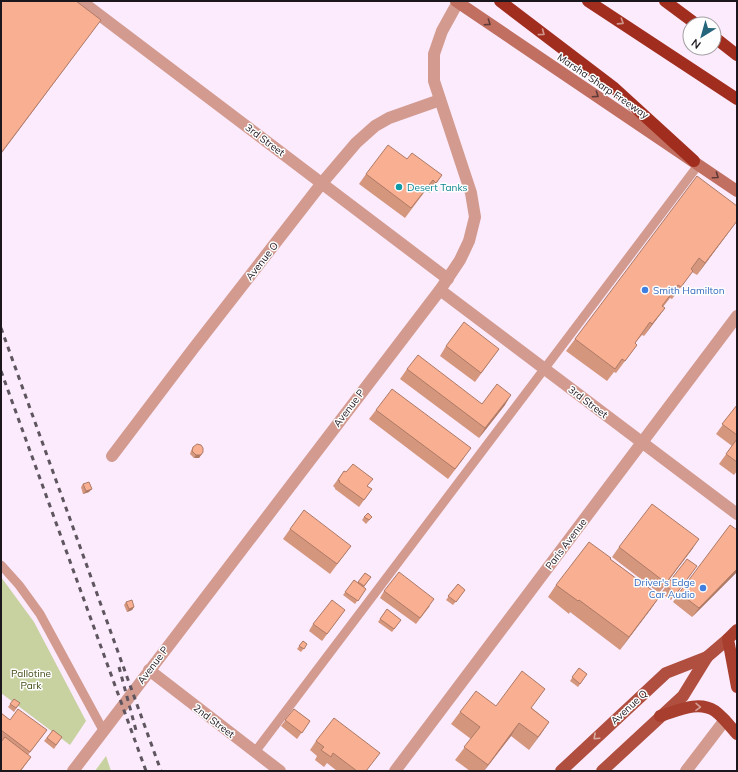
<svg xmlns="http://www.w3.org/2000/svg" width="738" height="772" font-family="Mulish,sans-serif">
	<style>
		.green { fill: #c7d2a0 }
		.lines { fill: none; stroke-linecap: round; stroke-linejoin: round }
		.service { stroke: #d39b90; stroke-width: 9 }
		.minor { stroke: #d39b90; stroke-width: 12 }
		.tertiary { stroke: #d39b90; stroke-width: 12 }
		.secondary { stroke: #c06f61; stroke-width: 12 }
		.primary { stroke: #b04e3f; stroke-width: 12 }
		.trunk { stroke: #a83e2e; stroke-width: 12 }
		.motorway { stroke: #a12d1e; stroke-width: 12 }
		.rail { stroke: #5e555f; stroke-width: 3; stroke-dasharray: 5 5; stroke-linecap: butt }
		.wall { fill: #d5967e }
		.shaded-wall { fill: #ae7a66 }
		.building { fill: #f8af92; stroke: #ae7a66 }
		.oneway { stroke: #d0968e }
		.oneway2 { stroke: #5e3a38 }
		.oneway3 { stroke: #d39e96 }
		.oneway4 { stroke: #dbafa8 }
		.culture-dot { fill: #0f9aa8; stroke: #fefefe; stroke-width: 1.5 }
		.shop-dot { fill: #3f7fe0; stroke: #fefefe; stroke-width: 1.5 }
		.labels { text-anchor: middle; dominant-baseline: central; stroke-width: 3; stroke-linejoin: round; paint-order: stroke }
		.street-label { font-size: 10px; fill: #1c161d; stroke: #fefefe }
		.culture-label { font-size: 10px; fill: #0d838f; stroke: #fefefe; text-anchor: start }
		.shop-label { font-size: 10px; fill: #366cbe; stroke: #fefefe; text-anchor: start }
		.park-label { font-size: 10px; fill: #414915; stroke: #fefefe }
	</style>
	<rect width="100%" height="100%" fill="#fbebfd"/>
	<!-- green -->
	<g class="green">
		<polygon points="1,577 34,622 86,721 70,745 1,693"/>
		<polygon points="106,756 111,771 95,771"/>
	</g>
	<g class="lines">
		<!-- service -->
		<g class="service">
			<polyline points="1,565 19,585 40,614 103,730"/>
			<polyline points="255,752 699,164"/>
		</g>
		<!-- minor -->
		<g class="minor">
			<polyline points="81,1 448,279"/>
			<polyline points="440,290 737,514"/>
			<polyline points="112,456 193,349 322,183 356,143 375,126 389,118 440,100"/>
			<polyline points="149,670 280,771"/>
			<polyline points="395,771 737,316"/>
			<polyline points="686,771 725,720"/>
		</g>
		<!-- tertiary -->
		<polyline class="tertiary" points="73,771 440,290 460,260 469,241 475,217 471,193 434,81 434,54 442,31 458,2"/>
		<!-- secondary -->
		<polyline class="secondary" points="456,1 737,191"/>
		<!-- primary -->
		<g class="primary">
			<polyline points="561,771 666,673 707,657"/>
			<polyline points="602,771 683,696 707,657 728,639"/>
		</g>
		<!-- trunk -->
		<g class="trunk">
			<polyline points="737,630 728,639 737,687"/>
			<path d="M660,716C677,711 698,700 715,711C723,717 730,726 737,734"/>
		</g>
		<!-- motorway -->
		<g class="motorway">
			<polyline points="500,1 613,87 694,161"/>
			<polyline points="588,1 737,99"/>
			<polyline points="665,1 696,24"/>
			<polyline points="714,37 737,55"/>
		</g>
		<!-- rail -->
		<g class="rail">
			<polyline points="1,328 161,771"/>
			<polyline points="1,371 146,771"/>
			<polyline points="119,667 137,734"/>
		</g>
	</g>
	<!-- wall -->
	<g class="wall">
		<polygon points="407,159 442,175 430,193 426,190 405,218 359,184 366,174"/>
		<polygon points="737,206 737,221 697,275 692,272 672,299 670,298 663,307 665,308 644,336 642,335 635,343 637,345 616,373 614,372 607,381 566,351 575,339"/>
		<polygon points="446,346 499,349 475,382 440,356"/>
		<polygon points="407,369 482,404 505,405 479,438 400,379"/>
		<polygon points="737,405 737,471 734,475 719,464 732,446 716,434"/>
		<polygon points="376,410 464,458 448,479 369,419"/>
		<polygon points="193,447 203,452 199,458 194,458 190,454 191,451"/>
		<polygon points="344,471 372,489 359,507 335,489 335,488 333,486"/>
		<polygon points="83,484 89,492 83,494 81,487"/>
		<polygon points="364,517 372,517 366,524 362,520"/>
		<polygon points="290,529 351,546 330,574 283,539"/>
		<polygon points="737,530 737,572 692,617 673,602 679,593"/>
		<polygon points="619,547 693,548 659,593 612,557"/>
		<polygon points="610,559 660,596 620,650 570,612 569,614 548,597 556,585"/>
		<polygon points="365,573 371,577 364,587 366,589 355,604 343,595 354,580 358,583"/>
		<polygon points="692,573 671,600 661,593 666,586"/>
		<polygon points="458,584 465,590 453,605 446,600"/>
		<polygon points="384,591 430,606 416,624 380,598"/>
		<polygon points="126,602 134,607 132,610 127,612 124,605"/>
		<polygon points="387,609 401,620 392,632 378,622"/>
		<polygon points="345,610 322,641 309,631 313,624"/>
		<polygon points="303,641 307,644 301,652 297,649"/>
		<polygon points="579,668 587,674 578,687 570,681"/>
		<polygon points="14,699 20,703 14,712 8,707"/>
		<polygon points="496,706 532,708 549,722 529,750 511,736 484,771 470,771 455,760 471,739 451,724 460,712"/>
		<polygon points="294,709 310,721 297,739 281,726"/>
		<polygon points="1,713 10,720 47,730 28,755 31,757 21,771 1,771 2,741 1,740"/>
		<polygon points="53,730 62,737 54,749 44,741"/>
		<polygon points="316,741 367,771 337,771 327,763 324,767 315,760 317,756 310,750"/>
	</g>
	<!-- shaded-wall -->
	<g class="shaded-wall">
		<polygon points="101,20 92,32 1,154 1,153"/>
		<polygon points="737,221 697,275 705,263"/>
		<polygon points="665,308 644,336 652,324"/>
		<polygon points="511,395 505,405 479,438 485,428"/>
		<polygon points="196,455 201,455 199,458 194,458"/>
		<polygon points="92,489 89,492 83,494 86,491"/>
		<polygon points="699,539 693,548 659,593 666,583"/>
		<polygon points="737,569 737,572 692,617 699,608"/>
		<polygon points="660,596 651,609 620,650 629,637"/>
		<polygon points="134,607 132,610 127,612 129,609"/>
		<polygon points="549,722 541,734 529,750 538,737"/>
		<polygon points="519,723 511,736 484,771 488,765"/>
	</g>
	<!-- building -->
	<g class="building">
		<polygon points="1,1 76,1 101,20 1,153"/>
		<polygon points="388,145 407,159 412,153 442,175 436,183 433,180 411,208 366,174"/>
		<polygon points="697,176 737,206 737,221 705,263 699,258 691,269 693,271 681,287 678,285 662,306 665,308 652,324 650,322 635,343 637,345 625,361 622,359 615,369 575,339"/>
		<polygon points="464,322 499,349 481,373 446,346"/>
		<polygon points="418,355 482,404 497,384 511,395 485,428 407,369"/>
		<polygon points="392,389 471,448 455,469 376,410"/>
		<polygon points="737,405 737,435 722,424"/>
		<polygon points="737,439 737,462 726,454"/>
		<polygon points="197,444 201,445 203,448 203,452 201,455 196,455 192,451 193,447"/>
		<polygon points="353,464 373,479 367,486 372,489 364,500 339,482 340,481 338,480 344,471 346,472"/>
		<polygon points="89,482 92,489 86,491 83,484"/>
		<polygon points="652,504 699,539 666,583 619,547"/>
		<polygon points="304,510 351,546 337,564 290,529"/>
		<polygon points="368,513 372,517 369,520 364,517"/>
		<polygon points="730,525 737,530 737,569 699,608 679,593"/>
		<polygon points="589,542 611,558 610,559 660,596 629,637 579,600 578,601 556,585"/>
		<polygon points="687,559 697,566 676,594 666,586"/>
		<polygon points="399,572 434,599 420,618 384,591"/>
		<polygon points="365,573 371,577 364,586 358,582"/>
		<polygon points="354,580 366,589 358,601 345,592"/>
		<polygon points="458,584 465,590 456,602 448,596"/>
		<polygon points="132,600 134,607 129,609 126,602"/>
		<polygon points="332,600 345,610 327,634 313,624"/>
		<polygon points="387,609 401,620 394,629 380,619"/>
		<polygon points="303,641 307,644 304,649 299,646"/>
		<polygon points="579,668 587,674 580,684 572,677"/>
		<polygon points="522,671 545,689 531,708 549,722 538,737 519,723 488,765 464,747 480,727 460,712 476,691 496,706"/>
		<polygon points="14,699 20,703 16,708 10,704"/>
		<polygon points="18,709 47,730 30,752 1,730 1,713 10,720"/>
		<polygon points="294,709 310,721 302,733 285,720"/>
		<polygon points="334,718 380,753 366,771 357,771 333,753 331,757 321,750 324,747 316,741"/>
		<polygon points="53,730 62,737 56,745 47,738"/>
		<polygon points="5,737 31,757 20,771 1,771 1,742"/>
	</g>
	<!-- one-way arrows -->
	<defs><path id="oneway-chevron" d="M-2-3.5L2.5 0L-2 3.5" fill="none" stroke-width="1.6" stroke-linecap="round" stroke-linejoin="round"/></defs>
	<g class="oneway">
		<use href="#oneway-chevron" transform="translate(621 22) rotate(33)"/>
		<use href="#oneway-chevron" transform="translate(542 33) rotate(37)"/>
	</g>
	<g class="oneway2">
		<use href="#oneway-chevron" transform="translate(488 23) rotate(34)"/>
		<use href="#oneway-chevron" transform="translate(596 95) rotate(34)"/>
		<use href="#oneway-chevron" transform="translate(716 176) rotate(35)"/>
	</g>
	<use class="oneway3" href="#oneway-chevron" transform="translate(698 707) rotate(1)"/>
	<use class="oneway4" href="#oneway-chevron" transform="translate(596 737) rotate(137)"/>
	<!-- markers -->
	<circle class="culture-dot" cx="399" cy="187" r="4"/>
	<g class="shop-dot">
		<circle cx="645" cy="290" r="4"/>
		<circle cx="703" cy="588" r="4"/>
	</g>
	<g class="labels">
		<!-- street labels -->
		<g class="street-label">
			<text transform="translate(603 86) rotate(34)">Marsha Sharp Freeway</text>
			<text transform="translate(265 140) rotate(37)">3rd Street</text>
			<text transform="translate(262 261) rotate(-52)">Avenue O</text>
			<text transform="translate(588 402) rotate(37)">3rd Street</text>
			<text transform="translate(349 408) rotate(-53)">Avenue P</text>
			<text transform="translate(566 544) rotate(-53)">Paris Avenue</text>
			<text transform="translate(153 665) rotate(-53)">Avenue P</text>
			<text transform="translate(629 707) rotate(-43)">Avenue Q</text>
			<text transform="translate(214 721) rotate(37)">2nd Street</text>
		</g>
		<!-- culture labels -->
		<g class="culture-label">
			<text x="407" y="187">Desert Tanks</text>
		</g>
		<!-- shop labels -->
		<g class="shop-label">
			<text x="653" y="290">Smith Hamilton</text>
			<text x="695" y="582" text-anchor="end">Driver's Edge<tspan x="695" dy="12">Car Audio</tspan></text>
		</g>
		<!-- park labels -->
		<g class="park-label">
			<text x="31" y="673">Pallotine<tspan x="31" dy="12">Park</tspan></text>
		</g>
	</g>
	<!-- border -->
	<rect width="738" height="772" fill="none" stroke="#1c161d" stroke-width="4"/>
	<!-- north arrow -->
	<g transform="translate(702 36) rotate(217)"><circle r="19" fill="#fefefe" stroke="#a4a1a4"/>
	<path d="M0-3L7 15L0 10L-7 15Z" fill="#26657b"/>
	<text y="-6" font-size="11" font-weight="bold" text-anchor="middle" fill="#1c161d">N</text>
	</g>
</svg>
